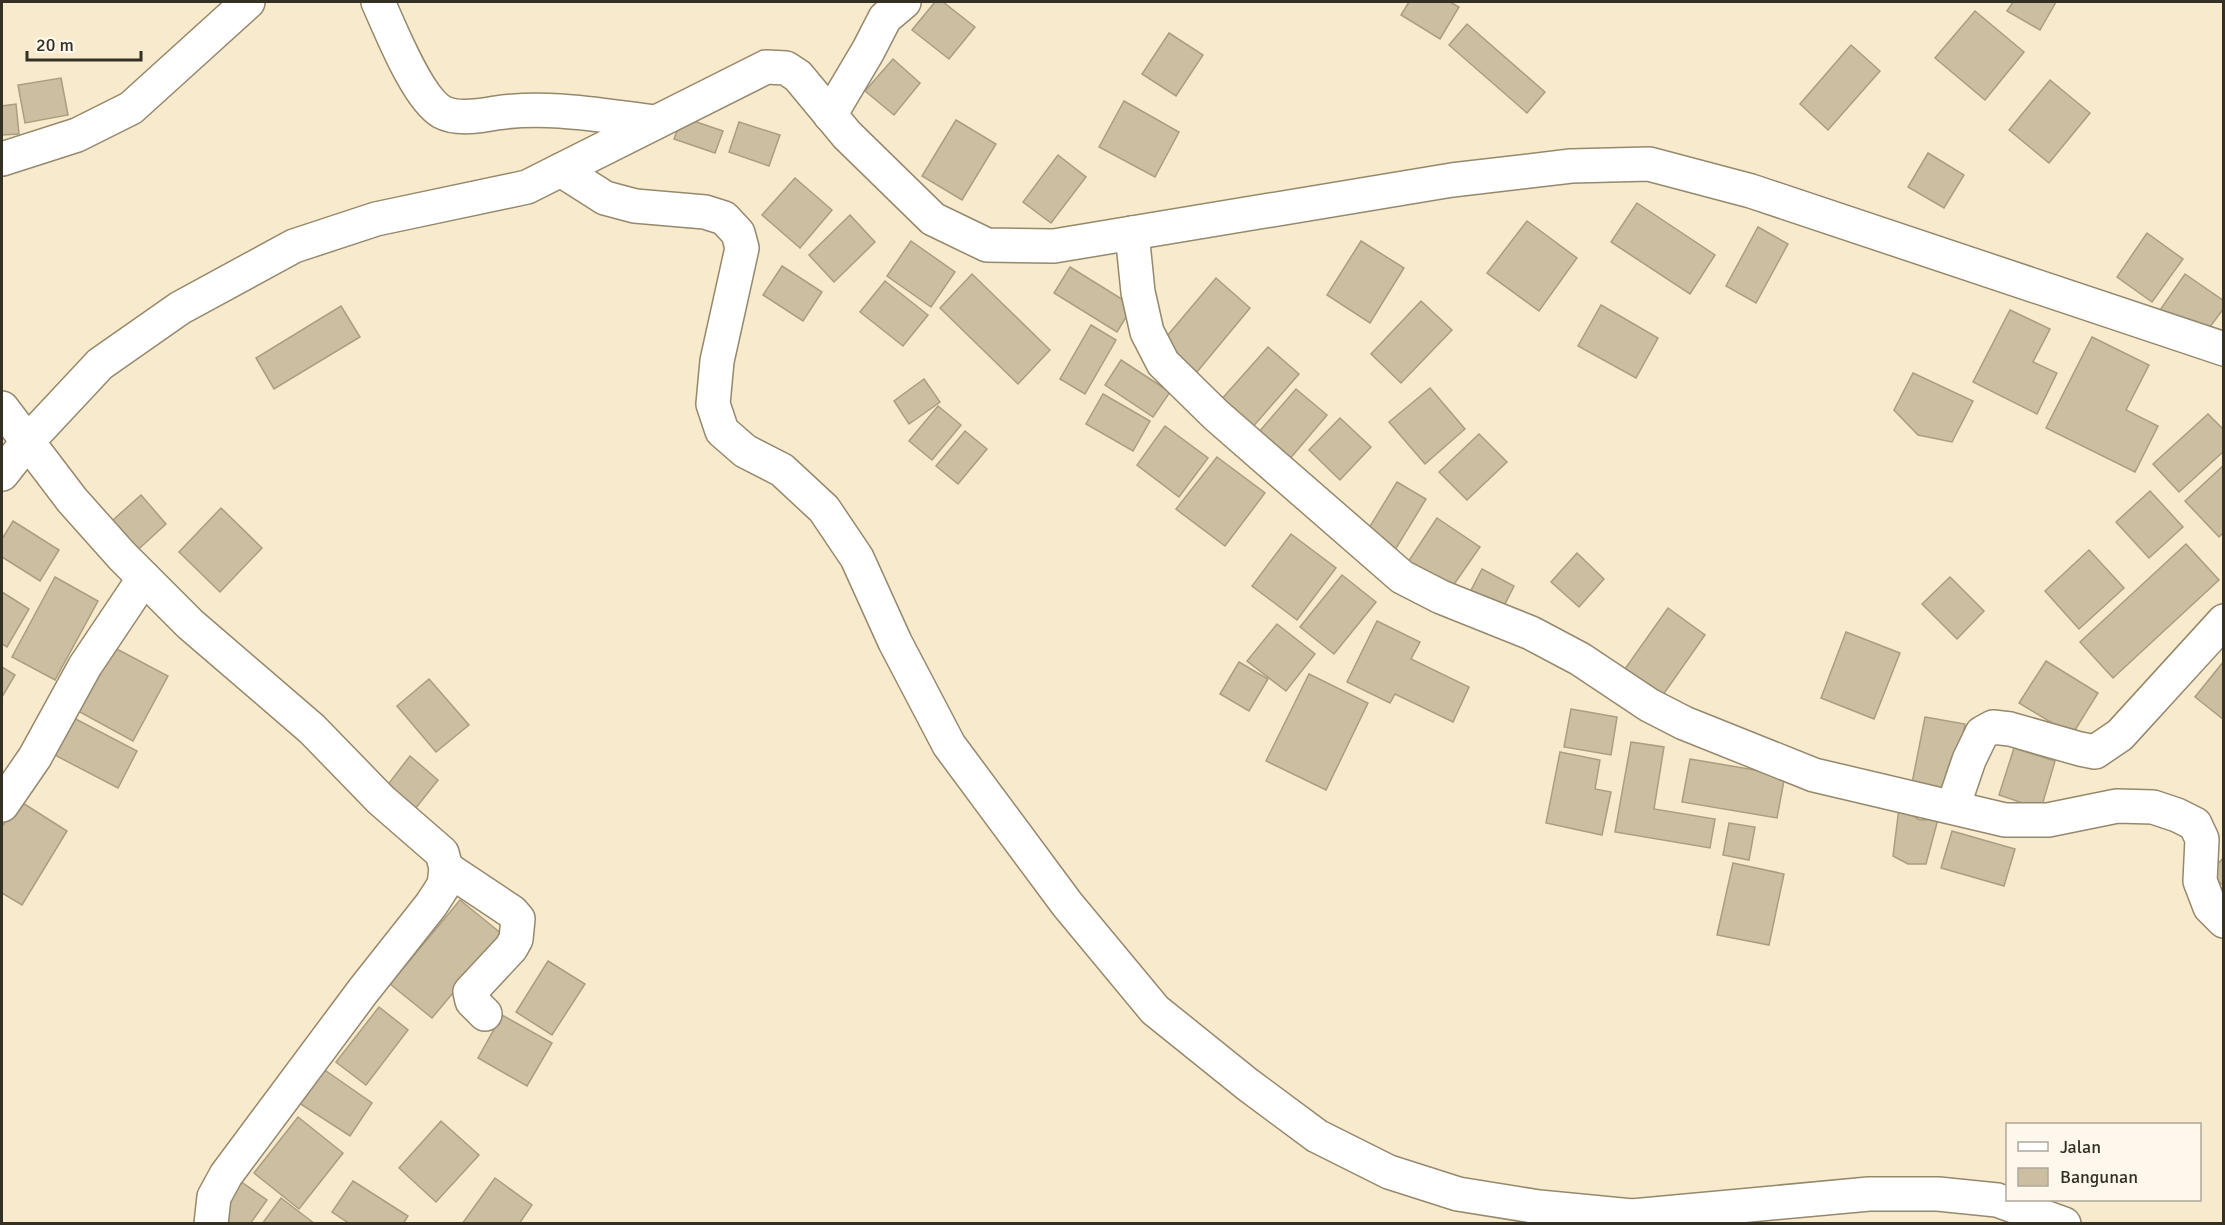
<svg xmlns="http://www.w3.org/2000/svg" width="2225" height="1225" font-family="Signika,sans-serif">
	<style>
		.building { fill: #cbbea1; stroke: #ab9d81; stroke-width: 1.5 }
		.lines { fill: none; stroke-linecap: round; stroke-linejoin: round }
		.minor-casing { stroke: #95886c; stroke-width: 36 }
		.minor { stroke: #fff; stroke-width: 33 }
	</style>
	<rect width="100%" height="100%" fill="#f8eacc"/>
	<!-- building -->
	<g class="building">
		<polygon points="935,2 943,2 975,27 949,59 912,30"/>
		<polygon points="1409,2 1450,2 1459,7 1440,39 1401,15"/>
		<polygon points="2013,2 2056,2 2040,30 2007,11"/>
		<polygon points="1975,11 2024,52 1985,100 1935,58"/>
		<polygon points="1467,24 1545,92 1527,113 1449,45"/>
		<polygon points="1169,33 1203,55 1176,96 1142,74"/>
		<polygon points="1851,45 1880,71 1828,130 1800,104"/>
		<polygon points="893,59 920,83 894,115 865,91"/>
		<polygon points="61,78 68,115 25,123 18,85"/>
		<polygon points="2050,80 2090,113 2049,163 2009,130"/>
		<polygon points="1124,101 1179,132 1155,177 1099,147"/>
		<polygon points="16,104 19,134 2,135 2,106"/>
		<polygon points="682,117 723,131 715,153 674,139"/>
		<polygon points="956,120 996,144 962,200 922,176"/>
		<polygon points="739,122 780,135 769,166 729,152"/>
		<polygon points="1928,153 1964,175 1944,208 1908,187"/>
		<polygon points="1058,155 1086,177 1051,223 1023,202"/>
		<polygon points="795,178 832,210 800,248 762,215"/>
		<polygon points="1637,203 1715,255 1690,294 1611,242"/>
		<polygon points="850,215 875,242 834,282 809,255"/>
		<polygon points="1527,221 1577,258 1539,311 1487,273"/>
		<polygon points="1758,227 1788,244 1756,303 1726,286"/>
		<polygon points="2147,233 2183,259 2152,302 2117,277"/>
		<polygon points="911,241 955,272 931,307 887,276"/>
		<polygon points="1361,241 1404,268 1370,323 1327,295"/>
		<polygon points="782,266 822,292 803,321 763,295"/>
		<polygon points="1070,267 1133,306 1117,332 1054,293"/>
		<polygon points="972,274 1050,350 1018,384 940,308"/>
		<polygon points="2185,274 2224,301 2224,308 2201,339 2160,310"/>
		<polygon points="1216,278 1250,308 1197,372 1162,342"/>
		<polygon points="885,281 928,315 903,346 860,312"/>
		<polygon points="1421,301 1452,330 1401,383 1371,354"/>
		<polygon points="1601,305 1658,338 1636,378 1578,346"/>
		<polygon points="341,306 360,337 274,389 256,358"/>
		<polygon points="2010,310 2050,329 2033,362 2057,373 2037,414 1973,382"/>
		<polygon points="1091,325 1116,340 1085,394 1060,379"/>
		<polygon points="2092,337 2149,365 2126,410 2158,426 2135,472 2046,428"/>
		<polygon points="1268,347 1299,374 1251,429 1220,401"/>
		<polygon points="1121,360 1170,392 1153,417 1105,385"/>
		<polygon points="1913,373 1973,401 1952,442 1918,435 1894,410"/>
		<polygon points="924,379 940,402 909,424 894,401"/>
		<polygon points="1430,388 1465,429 1425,464 1389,422"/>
		<polygon points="1296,389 1327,415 1283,467 1252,440"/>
		<polygon points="1103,394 1150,421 1133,451 1086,424"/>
		<polygon points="938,406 961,425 932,460 909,441"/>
		<polygon points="2208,414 2224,430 2224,451 2179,492 2153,464"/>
		<polygon points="1340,418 1371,447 1340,480 1309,450"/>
		<polygon points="1165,426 1208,458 1179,497 1137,465"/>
		<polygon points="965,431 987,449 958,484 936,466"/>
		<polygon points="1479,434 1507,462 1467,500 1439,472"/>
		<polygon points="1217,457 1265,493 1225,546 1176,509"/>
		<polygon points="2224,465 2224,532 2219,537 2185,501"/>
		<polygon points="1397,482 1426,499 1395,550 1366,533"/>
		<polygon points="2150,491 2183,527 2149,558 2116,522"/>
		<polygon points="141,495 166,524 130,557 104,528"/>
		<polygon points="221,508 262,548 220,592 179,552"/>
		<polygon points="1437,518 1480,547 1448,593 1406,565"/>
		<polygon points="13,521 59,550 40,581 2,557 2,539"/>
		<polygon points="1291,534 1336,568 1297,620 1252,586"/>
		<polygon points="2186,544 2219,580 2113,678 2080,642"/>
		<polygon points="2089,550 2124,588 2079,629 2045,591"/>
		<polygon points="1577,553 1604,579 1579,607 1551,582"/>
		<polygon points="1482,569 1514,586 1500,614 1467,598"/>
		<polygon points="1342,575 1376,602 1334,654 1300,627"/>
		<polygon points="55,577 98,601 55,680 12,657"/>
		<polygon points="1950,577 1984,611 1957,639 1922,604"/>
		<polygon points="2,592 29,609 7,647 2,644"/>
		<polygon points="1668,608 1705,635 1658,702 1620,676"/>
		<polygon points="1377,621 1420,642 1411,659 1469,687 1453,722 1395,694 1390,703 1347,682"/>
		<polygon points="1277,624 1315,654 1286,691 1247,661"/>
		<polygon points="1846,632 1900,653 1874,719 1821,698"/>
		<polygon points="113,647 168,676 133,741 78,711"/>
		<polygon points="2046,661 2098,693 2072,735 2019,703"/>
		<polygon points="2224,661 2224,720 2195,697"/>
		<polygon points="1239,662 1268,679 1249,711 1220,694"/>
		<polygon points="2,667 15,675 2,697"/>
		<polygon points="1309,674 1368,703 1326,790 1266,761"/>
		<polygon points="429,679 469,725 436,752 397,706"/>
		<polygon points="1571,709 1617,717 1611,755 1564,747"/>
		<polygon points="68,715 137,751 118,788 49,752"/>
		<polygon points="1925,717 1965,724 1951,795 1911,788"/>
		<polygon points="1631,742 1664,747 1654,809 1715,819 1710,848 1615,832"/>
		<polygon points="2014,748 2055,761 2041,809 1999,795"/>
		<polygon points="1560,752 1600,760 1595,789 1611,792 1602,835 1546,823"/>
		<polygon points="410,756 438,780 415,809 386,787"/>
		<polygon points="1690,759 1785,775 1777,818 1682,802"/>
		<polygon points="18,800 67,831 22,905 2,893 2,827"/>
		<polygon points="1899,808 1920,820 1938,819 1926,864 1908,864 1893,856"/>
		<polygon points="1729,823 1755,827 1749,860 1723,855"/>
		<polygon points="1952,831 2015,849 2004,886 1941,868"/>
		<polygon points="2224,857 2224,886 2209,874"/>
		<polygon points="1733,863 1784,874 1769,945 1717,935"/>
		<polygon points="460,900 502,934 432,1018 390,984"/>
		<polygon points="548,961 585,984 552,1035 516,1012"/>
		<polygon points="379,1007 408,1030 366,1085 336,1062"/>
		<polygon points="502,1015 552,1043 527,1086 478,1058"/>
		<polygon points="319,1066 372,1103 350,1136 296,1101"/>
		<polygon points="298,1117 343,1153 299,1209 254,1173"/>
		<polygon points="441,1121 479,1155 436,1202 399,1168"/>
		<polygon points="495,1178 532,1205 519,1224 462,1224"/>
		<polygon points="240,1181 267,1200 250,1224 225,1224 214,1216"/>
		<polygon points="353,1181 408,1216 403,1224 350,1224 332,1212"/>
		<polygon points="281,1198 315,1224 262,1224"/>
	</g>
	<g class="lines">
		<!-- minor casing -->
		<g class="minor-casing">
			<g id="minor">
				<path d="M378,2C390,28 417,98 442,112C457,120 480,116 496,113C550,105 603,116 656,122"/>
				<polyline points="830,115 868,51 885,18 904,2"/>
				<polyline points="2,159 77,135 131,108 248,2"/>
				<polyline points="561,170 605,198 635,206 705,212 724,218 738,233 742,248 717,361 713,404 722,431 745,451 782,470 824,509 857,558 895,642 949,745 1067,904 1155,1010 1247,1084 1317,1136 1389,1172 1458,1194 1539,1207 1632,1216 1869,1194 1938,1194 1997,1200 2064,1224"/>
				<polyline points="1132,233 1138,292 1147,332 1163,363 1216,415 1402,577 1441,597 1531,633 1580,659 1649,705 1684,723 1814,775 2005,820 2048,820 2117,806 2153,807 2177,815 2195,824 2202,839 2200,881 2210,907 2224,921"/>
				<polyline points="2,408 72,500 122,556 190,624 312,729 381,800 442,853 446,868 444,885 431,905 363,991 226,1175 214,1197 211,1224"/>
				<polyline points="2,474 28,441 100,364 180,308 294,246 376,219 527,187 766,67 786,68 798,76 847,135 933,219 987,245 1054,246 1452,180 1571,166 1649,164 1751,191 2224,349"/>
				<polyline points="2,805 35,757 85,666 144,578"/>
				<polyline points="1953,807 1969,760 1982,733 1993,727 2010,729 2080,749 2095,752 2120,735 2224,621"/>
				<polyline points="446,868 512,912 518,919 516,939 511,948 470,992 472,1001 485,1014"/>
			</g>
		</g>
		<!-- minor -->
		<use href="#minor" class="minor"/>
	</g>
	<!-- border -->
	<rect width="2225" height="1225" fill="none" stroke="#353024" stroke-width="6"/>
	<!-- legend -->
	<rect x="2006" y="1123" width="195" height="78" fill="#fef8ec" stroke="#aea89c" stroke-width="1.5"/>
	<rect x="2018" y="1142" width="30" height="9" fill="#ffffff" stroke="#aea89c" stroke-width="1.5"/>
	<text x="2060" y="1153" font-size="18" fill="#353024">Jalan</text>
	<rect x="2018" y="1168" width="30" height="18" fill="#cbbea1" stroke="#aea89c" stroke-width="1.5"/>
	<text x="2060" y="1183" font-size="18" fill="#353024">Bangunan</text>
	<!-- scale -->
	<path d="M27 51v9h114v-9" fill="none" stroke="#353024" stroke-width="3"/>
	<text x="36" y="51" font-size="18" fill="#353024" stroke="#fef8ec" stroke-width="4.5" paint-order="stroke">20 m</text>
</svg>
